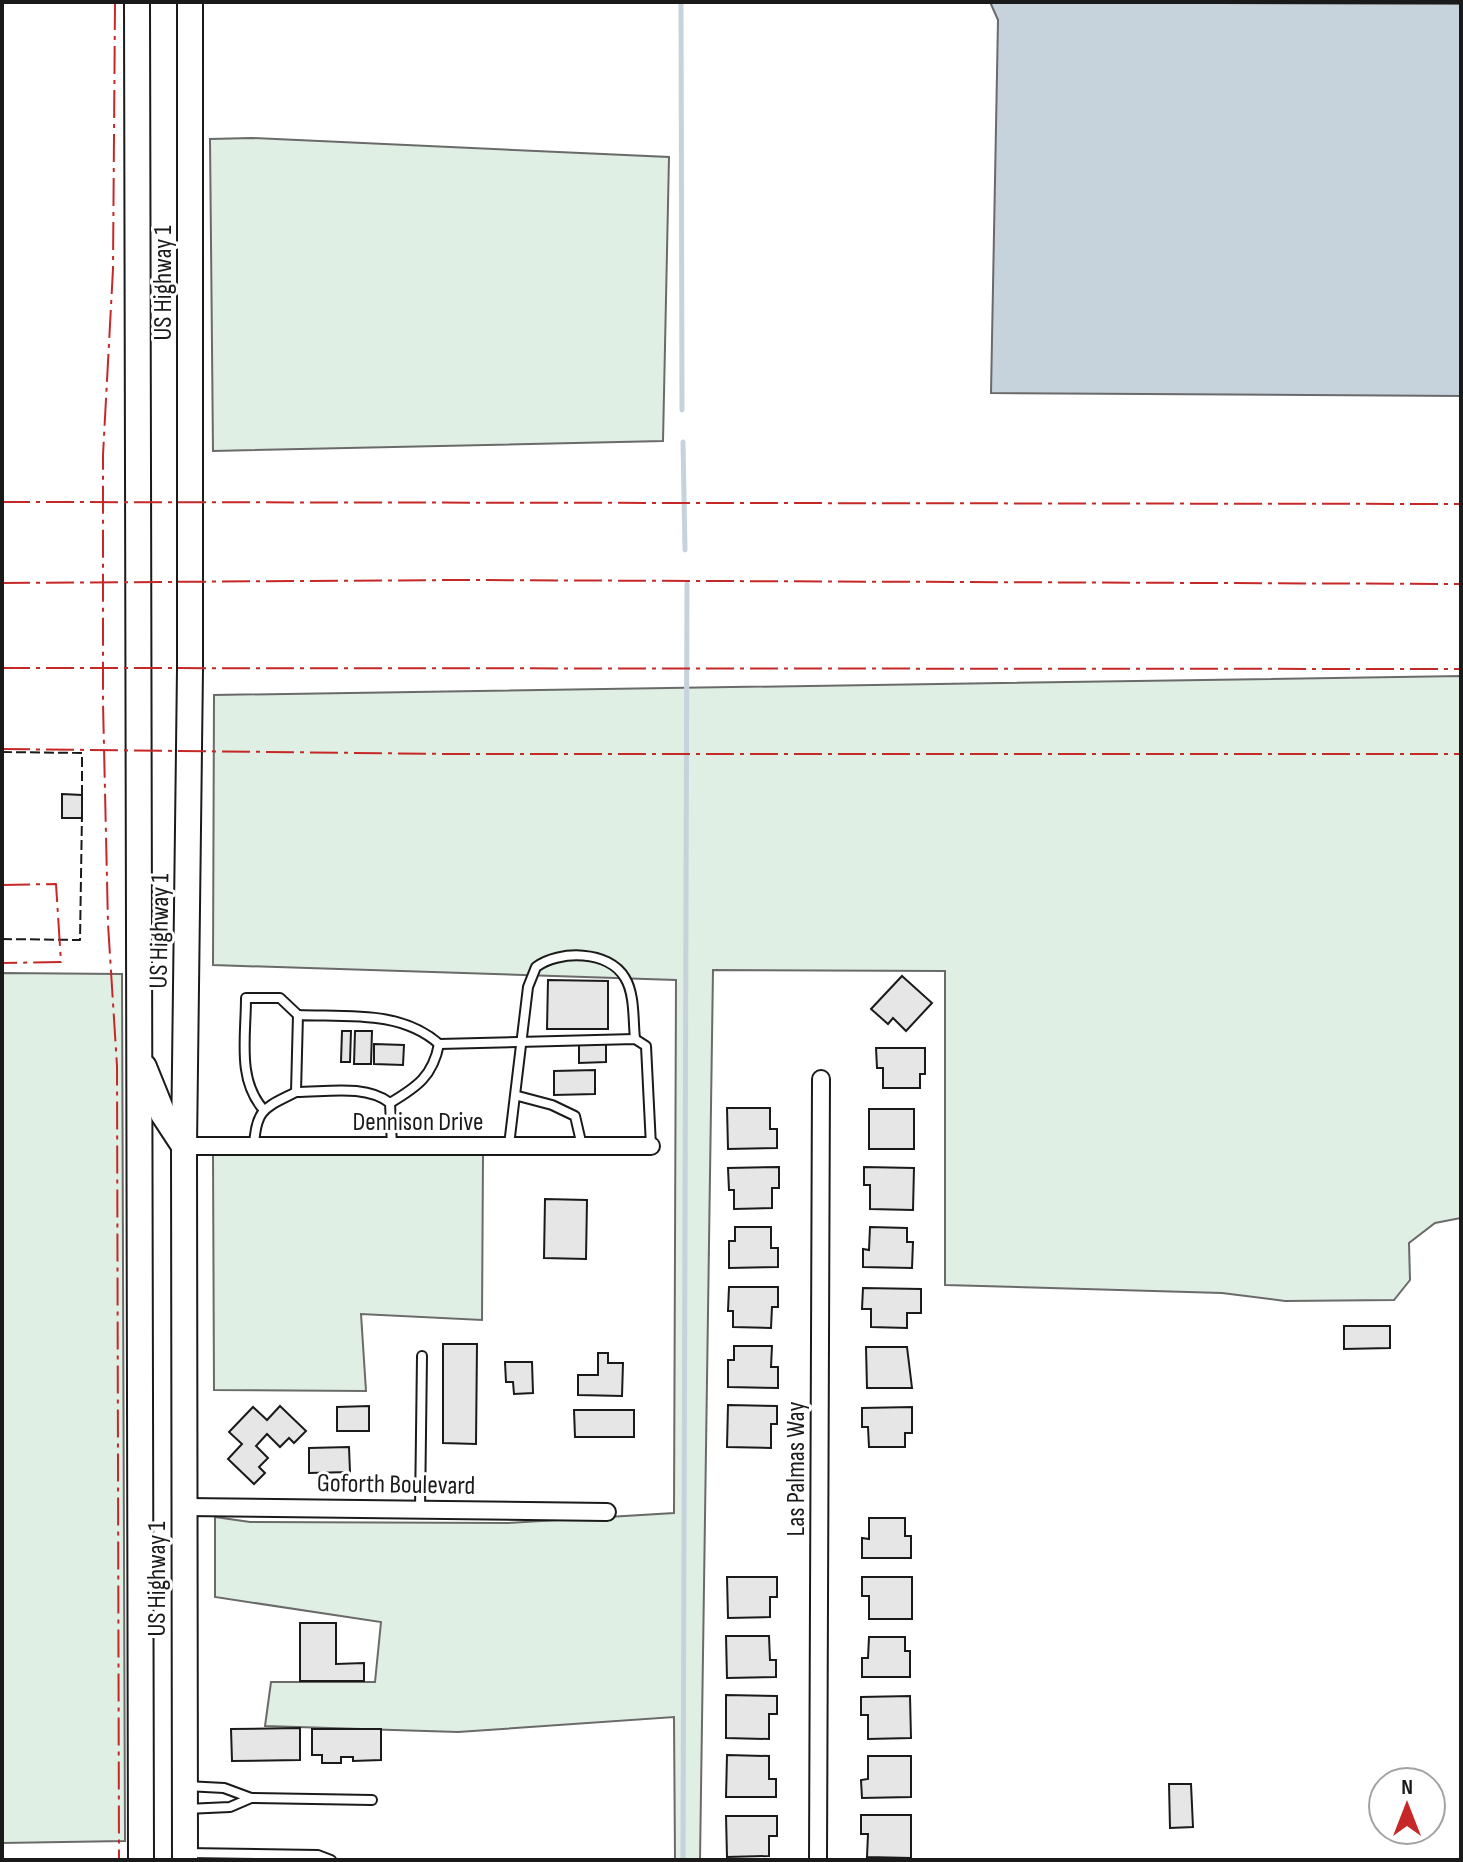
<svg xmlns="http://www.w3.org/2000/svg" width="1463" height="1862" font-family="'Sofia Sans Condensed',sans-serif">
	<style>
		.green { fill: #e0efe3; stroke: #6a6a6a; stroke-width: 2 }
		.water { fill: #c6d2dc; stroke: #6a6a6a; stroke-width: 2 }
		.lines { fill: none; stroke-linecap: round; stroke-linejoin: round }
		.stream { stroke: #c6d2dc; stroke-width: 5 }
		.building { fill: #e6e6e6; stroke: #1a1a1a; stroke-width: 2 }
		.lane-casing { stroke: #1a1a1a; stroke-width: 12 }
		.street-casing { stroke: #1a1a1a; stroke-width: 20 }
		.primary-casing { stroke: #1a1a1a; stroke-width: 28 }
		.lane { stroke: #fff; stroke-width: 8 }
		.street { stroke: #fff; stroke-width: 16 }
		.primary { stroke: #fff; stroke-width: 24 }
		.fence { stroke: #1a1a1a; stroke-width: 2; stroke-dasharray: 10 4; stroke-linecap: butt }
		.power { stroke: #c62828; stroke-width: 2; stroke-dasharray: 28 6 4 6; stroke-linecap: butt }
		.labels { text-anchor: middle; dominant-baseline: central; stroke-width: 6; stroke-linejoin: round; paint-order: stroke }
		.street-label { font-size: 26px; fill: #1a1a1a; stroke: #fff }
	</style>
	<rect width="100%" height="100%" fill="#fff"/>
	<!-- green -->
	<g class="green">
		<polygon points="252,138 669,157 663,441 213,451 210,139"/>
		<polygon points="1461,676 1461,1218 1435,1223 1409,1243 1410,1280 1394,1300 1285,1301 1222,1293 945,1285 945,971 713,970 700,1860 675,1860 674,1717 458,1732 265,1726 271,1682 375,1682 381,1622 215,1597 215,1517 250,1522 508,1523 674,1513 676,980 213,965 214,695"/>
		<polygon points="2,973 122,974 125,1841 2,1843"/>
		<polygon points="213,1153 483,1155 482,1320 361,1314 366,1391 214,1390"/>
	</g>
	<!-- water -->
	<polygon class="water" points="990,2 1461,4 1461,396 991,393 998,20"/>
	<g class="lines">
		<!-- stream -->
		<g class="stream">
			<polyline points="681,2 682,410"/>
			<polyline points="683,442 685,550"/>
			<polyline points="683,1860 687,584"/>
		</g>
	</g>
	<!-- building -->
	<g class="building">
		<polygon points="62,794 82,795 82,818 62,818"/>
		<polygon points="902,976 932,1003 906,1031 893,1018 888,1024 871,1009"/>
		<polygon points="548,980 608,981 608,1029 547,1029"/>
		<polygon points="342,1031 351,1031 350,1062 341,1062"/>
		<polygon points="355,1031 372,1031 371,1064 354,1064"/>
		<polygon points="606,1043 606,1062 579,1063 579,1044"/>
		<polygon points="374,1044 404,1045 403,1065 374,1064"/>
		<polygon points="876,1048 925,1048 925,1074 920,1074 920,1088 883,1088 883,1068 877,1068"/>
		<polygon points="595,1070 595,1094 554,1095 554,1071"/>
		<polygon points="727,1108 770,1108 770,1129 777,1129 777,1148 728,1149"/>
		<rect x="869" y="1109" width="45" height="40"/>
		<polygon points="779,1167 779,1188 772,1188 772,1208 734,1209 734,1190 729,1190 728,1168"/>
		<polygon points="864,1167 914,1168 913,1210 870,1209 870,1185 864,1185"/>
		<polygon points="545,1199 587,1200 586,1259 544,1258"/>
		<polygon points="735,1227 771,1227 771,1248 778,1248 778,1267 729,1268 729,1241 735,1241"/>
		<polygon points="870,1227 907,1228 907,1242 913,1242 912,1268 863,1267 863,1249 869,1250"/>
		<polygon points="729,1287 778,1287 778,1307 772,1307 771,1328 733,1327 733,1311 728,1311"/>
		<polygon points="863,1288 921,1289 921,1313 907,1313 907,1328 871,1327 871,1309 862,1309"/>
		<polygon points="1344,1326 1390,1326 1390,1348 1344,1349"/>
		<polygon points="443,1344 477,1344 476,1444 443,1443"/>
		<polygon points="734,1346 772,1346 771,1367 778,1367 778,1388 728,1387 728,1360 734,1360"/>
		<polygon points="866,1347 907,1347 912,1388 867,1388"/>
		<polygon points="598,1353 608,1353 608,1363 623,1363 622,1396 578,1395 578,1375 598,1375"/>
		<polygon points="505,1362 532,1362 533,1393 514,1394 513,1382 506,1382"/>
		<polygon points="728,1405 777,1406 777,1424 771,1424 771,1448 727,1447"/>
		<polygon points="280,1406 306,1431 294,1443 289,1438 280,1447 267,1434 256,1446 268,1458 259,1467 265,1473 254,1484 228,1459 242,1444 229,1432 253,1407 267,1420"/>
		<polygon points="369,1406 369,1431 337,1431 337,1407"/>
		<polygon points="912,1407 912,1433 905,1433 905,1447 869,1447 868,1427 862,1427 862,1408"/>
		<polygon points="574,1410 634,1410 634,1437 575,1437"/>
		<polygon points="349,1447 350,1472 309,1473 309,1448"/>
		<polygon points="869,1518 905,1518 905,1536 911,1536 911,1558 862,1558 862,1538 869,1539"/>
		<polygon points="727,1577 777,1577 777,1597 770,1597 770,1617 728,1618"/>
		<polygon points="862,1577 912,1577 912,1619 869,1619 869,1596 862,1596"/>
		<polygon points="300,1623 336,1623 336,1664 364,1663 364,1681 300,1681"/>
		<polygon points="726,1636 769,1636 770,1660 776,1660 776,1677 727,1678"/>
		<polygon points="869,1637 905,1637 905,1651 910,1651 910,1677 862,1677 862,1658 868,1658"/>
		<polygon points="726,1695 777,1696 777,1714 769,1714 769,1739 726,1738"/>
		<polygon points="910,1696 911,1738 868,1739 868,1715 861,1715 861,1697"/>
		<polygon points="300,1728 300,1760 232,1761 231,1729"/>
		<polygon points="312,1729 381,1729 381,1760 353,1761 353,1757 341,1757 341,1763 322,1763 322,1755 312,1755"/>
		<polygon points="727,1755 769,1756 769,1779 776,1779 776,1797 726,1797"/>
		<polygon points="868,1756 911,1756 911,1797 862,1798 861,1780 868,1779"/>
		<polygon points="1169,1784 1191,1784 1193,1827 1170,1828"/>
		<polygon points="861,1815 911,1815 911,1858 867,1857 868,1834 861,1834"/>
		<polygon points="726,1816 777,1816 777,1836 769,1836 769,1856 727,1857"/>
	</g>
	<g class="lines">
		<!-- lane casing -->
		<g class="lane-casing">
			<g id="lane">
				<path d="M296,1092C326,1092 366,1084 390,1103L392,1146"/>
				<polyline points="518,1096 552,1105 575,1116 582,1146"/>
				<path d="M390,1103C417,1087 433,1076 439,1044"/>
				<path d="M263,1109C237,1079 246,1037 246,998H280L298,1015"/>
				<path d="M509,1145L528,987L536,967C559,950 609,950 625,978C635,994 633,1021 635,1039"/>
				<path d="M254,1146C256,1108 265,1108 296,1092L298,1015C346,1017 401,1010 439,1044L635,1039L646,1046L651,1146"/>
				<polyline points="420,1510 422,1356"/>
				<polyline points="186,1786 224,1788 251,1798 372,1800"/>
				<polyline points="186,1809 230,1807 251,1798"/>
				<polyline points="186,1853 318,1855 331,1860"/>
			</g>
		</g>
		<!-- street casing -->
		<g class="street-casing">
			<g id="street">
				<polyline points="184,1146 651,1146"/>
				<polyline points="185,1507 607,1512"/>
				<polyline points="818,1860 821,1079"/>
			</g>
		</g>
		<!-- primary casing -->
		<g class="primary-casing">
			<g id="primary">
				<polyline points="137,2 141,1860"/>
				<polyline points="144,1067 163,1114 184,1146"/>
				<polyline points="185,1860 184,1146 190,669 190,2"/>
			</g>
		</g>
		<!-- lane -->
		<use href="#lane" class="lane"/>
		<!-- street -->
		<use href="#street" class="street"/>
		<!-- primary -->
		<use href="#primary" class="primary"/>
		<!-- fence -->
		<g class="fence">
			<polyline points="2,752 82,753 82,801"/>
			<polyline points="2,939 80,940 82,813"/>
		</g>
		<!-- power -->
		<g class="power">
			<polyline points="115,2 113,269 103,455 103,703 108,924 117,1066 119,1860"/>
			<polyline points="2,502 1461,504"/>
			<polyline points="2,583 458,580 1461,584"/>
			<polyline points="2,668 1461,669"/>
			<polyline points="2,749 452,754 1461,754"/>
			<polyline points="2,885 56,884 61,962 2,963"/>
			<polyline points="2,947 2,951"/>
		</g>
	</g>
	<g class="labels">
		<!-- street labels -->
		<g class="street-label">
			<text transform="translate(163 283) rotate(-90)">US Highway 1</text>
			<text transform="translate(160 931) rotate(-89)">US Highway 1</text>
			<text x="418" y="1122">Dennison Drive</text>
			<text transform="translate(796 1469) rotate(-90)">Las Palmas Way</text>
			<text transform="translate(396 1485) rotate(1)">Goforth Boulevard</text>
			<text transform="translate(157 1579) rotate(-90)">US Highway 1</text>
		</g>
	</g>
	<!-- border -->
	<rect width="1463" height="1862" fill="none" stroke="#1a1a1a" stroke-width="8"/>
	<!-- north arrow -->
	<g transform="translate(1407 1806)"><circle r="38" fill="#ffffff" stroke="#a3a3a3" stroke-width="2"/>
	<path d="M0-6L14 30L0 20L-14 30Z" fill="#c62828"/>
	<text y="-12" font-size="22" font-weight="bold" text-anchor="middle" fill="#1a1a1a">N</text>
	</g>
</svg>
